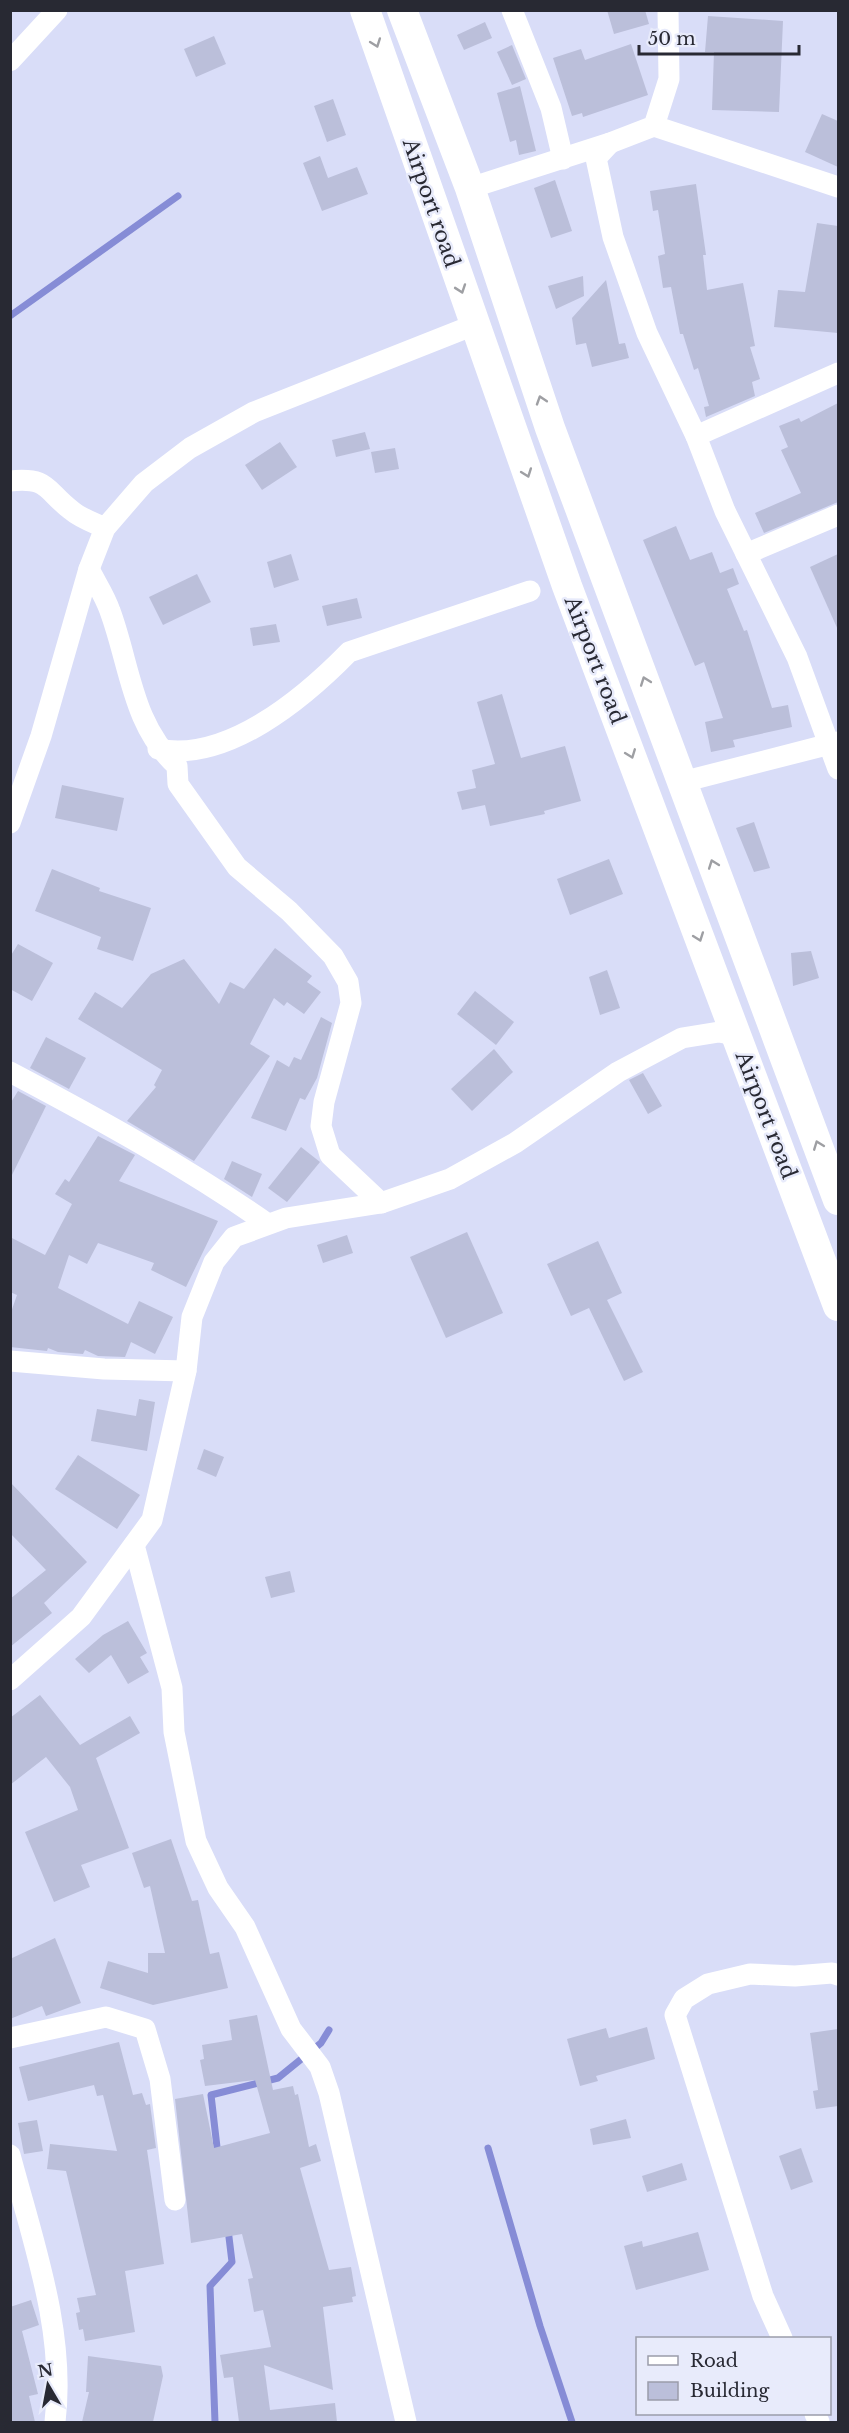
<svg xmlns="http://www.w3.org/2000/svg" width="849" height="2433" font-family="'Libre Baskerville',serif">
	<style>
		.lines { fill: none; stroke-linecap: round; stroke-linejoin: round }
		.stream { stroke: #868cd6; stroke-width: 7 }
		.building { fill: #bbbfda }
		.minor { stroke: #fff; stroke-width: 21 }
		.secondary { stroke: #fff; stroke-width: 30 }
		.oneway { stroke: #9e9fa3 }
		.labels { text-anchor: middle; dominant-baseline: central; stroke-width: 5; stroke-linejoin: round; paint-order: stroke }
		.street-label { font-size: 21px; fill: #282933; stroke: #e8ebfb }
	</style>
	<rect width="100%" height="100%" fill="#d9ddf8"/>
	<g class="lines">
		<!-- stream -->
		<g class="stream">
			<polyline points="10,316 178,196"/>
			<polyline points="488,2148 540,2326 572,2422"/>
			<polyline points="218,2156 211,2095 278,2078 321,2043 329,2030"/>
			<polyline points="215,2422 210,2286 232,2262 228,2229"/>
		</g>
	</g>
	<!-- building -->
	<g class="building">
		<polygon points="607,10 645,10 649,24 614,34"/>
		<polygon points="708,16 783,21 779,112 712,110 714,52 705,52"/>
		<polygon points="485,22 492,38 464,50 457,35"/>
		<polygon points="214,36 226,64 196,77 184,49"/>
		<polygon points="631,44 648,95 583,117 582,113 572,116 553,58 581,49 585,60"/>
		<polygon points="512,45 526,79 512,85 497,52"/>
		<polygon points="520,86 536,151 519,155 516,140 510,142 497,93"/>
		<polygon points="333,99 346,135 327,142 314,106"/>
		<polygon points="822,114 838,121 838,167 805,152"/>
		<polygon points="320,156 328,178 357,167 368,194 322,211 303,163"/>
		<polygon points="555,180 572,231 551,238 534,188"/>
		<polygon points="696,184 706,255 703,255 707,290 743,283 755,346 750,347 760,379 752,382 755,396 706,417 704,407 709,406 698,368 694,370 683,334 680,334 671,287 663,288 658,256 665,254 658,210 653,211 650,191"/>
		<polygon points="817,223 838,226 838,333 774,327 778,290 805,292"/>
		<polygon points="583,276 584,296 556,309 548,286"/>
		<polygon points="606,280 619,344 625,343 629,358 592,367 586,343 576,345 572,318"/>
		<polygon points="838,403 838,502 764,533 755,513 801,493 781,450 788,447 779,426 799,418 801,422"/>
		<polygon points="365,432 370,449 336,457 332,440"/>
		<polygon points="280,442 297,467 262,490 245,465"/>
		<polygon points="395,448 399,469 375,473 371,452"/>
		<polygon points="676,526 690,560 712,552 720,573 733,568 739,584 727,589 744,631 747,630 772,708 788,705 792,727 733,740 735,747 711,752 705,722 723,718 704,662 695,666 643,540"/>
		<polygon points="291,554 299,580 274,588 267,562"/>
		<polygon points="838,554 838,630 810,567"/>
		<polygon points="197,574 211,602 163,625 149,597"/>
		<polygon points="357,598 362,618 327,626 322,606"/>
		<polygon points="276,624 280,642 253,646 250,628"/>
		<polygon points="502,694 521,758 565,746 581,801 544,811 545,814 490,826 485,805 462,810 457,792 476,788 472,770 495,764 477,702"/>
		<polygon points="62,785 124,798 117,831 55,818"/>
		<polygon points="754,822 770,868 754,872 736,828"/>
		<polygon points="609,859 623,894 570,915 557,879"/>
		<polygon points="52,869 100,888 99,891 151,908 133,961 97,949 101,937 35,911"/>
		<polygon points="18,944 53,963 32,1001 10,989 10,957"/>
		<polygon points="275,948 312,976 307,982 321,992 304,1014 287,1002 284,1006 274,998 250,1044 270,1056 194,1161 127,1121 156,1087 154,1085 162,1070 78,1019 95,992 122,1008 151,974 184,959 219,1004 230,982 244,989"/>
		<polygon points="811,951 819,978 793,986 791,953"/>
		<polygon points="607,970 620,1008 600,1015 589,977"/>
		<polygon points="475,991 514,1022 496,1045 457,1014"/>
		<polygon points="321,1017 332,1023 317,1078 305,1100 300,1098 286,1131 251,1118 277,1060 289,1067 294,1057 301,1060"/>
		<polygon points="46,1037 86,1058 69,1089 30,1068"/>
		<polygon points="494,1049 513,1072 472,1111 451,1089"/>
		<polygon points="643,1073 662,1106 648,1114 629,1080"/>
		<polygon points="18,1091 46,1106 10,1179 10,1104"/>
		<polygon points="98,1136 135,1155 119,1181 218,1221 186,1287 151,1270 154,1263 98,1243 87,1264 69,1255 58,1288 128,1324 139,1301 173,1317 155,1354 131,1342 125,1357 98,1356 85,1350 83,1354 58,1352 48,1348 47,1351 10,1347 10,1315 17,1295 10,1292 10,1237 45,1255 72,1204 55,1194 65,1179 69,1182"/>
		<polygon points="301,1147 320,1162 287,1202 268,1188"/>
		<polygon points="232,1161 262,1174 252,1197 224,1179"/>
		<polygon points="467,1232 503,1313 446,1338 410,1257"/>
		<polygon points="347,1235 353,1253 323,1263 317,1245"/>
		<polygon points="598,1241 622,1293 607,1300 643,1372 624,1381 589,1308 571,1316 547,1264"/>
		<polygon points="139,1399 155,1402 147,1451 91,1441 97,1409 136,1416"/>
		<polygon points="204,1449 224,1457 216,1477 197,1469"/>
		<polygon points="78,1455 140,1495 117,1529 55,1489"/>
		<polygon points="10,1482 87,1562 44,1603 52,1613 10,1647 10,1599 46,1570 10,1533"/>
		<polygon points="290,1571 295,1592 271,1598 265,1577"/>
		<polygon points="128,1621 147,1653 140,1657 149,1672 128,1684 111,1655 89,1673 75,1659 103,1635"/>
		<polygon points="40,1695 80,1745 130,1716 140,1733 96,1758 129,1848 81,1865 90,1887 54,1902 25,1832 78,1810 70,1787 46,1757 10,1785 10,1718"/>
		<polygon points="171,1839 192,1901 198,1900 210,1954 219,1952 228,1988 153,2005 100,1988 108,1961 148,1973 148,1953 165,1953 150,1886 144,1888 132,1853"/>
		<polygon points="55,1938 81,2003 46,2016 42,2006 10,2019 10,1959"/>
		<polygon points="257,2015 273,2090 293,2086 295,2095 298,2094 309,2147 316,2144 321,2161 300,2168 329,2270 351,2267 356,2296 352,2297 353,2302 323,2307 333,2390 264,2365 270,2410 335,2403 337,2422 239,2422 233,2377 224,2378 220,2355 271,2347 263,2310 254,2312 248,2279 253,2278 242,2234 191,2243 175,2099 203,2094 214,2148 270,2133 255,2080 205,2086 200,2060 204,2059 202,2045 232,2040 229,2020"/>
		<polygon points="647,2027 655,2059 596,2076 598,2081 580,2086 567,2039 606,2028 609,2038"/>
		<polygon points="838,2029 838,2106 816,2109 813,2091 818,2090 810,2033"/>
		<polygon points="119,2042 133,2095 142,2093 146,2105 150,2104 156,2148 147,2150 164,2264 125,2271 135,2332 85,2341 83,2329 79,2330 76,2313 80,2312 77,2298 96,2295 66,2171 47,2169 50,2144 117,2151 103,2095 97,2096 94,2085 28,2101 19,2067"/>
		<polygon points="626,2119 631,2138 593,2145 590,2129"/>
		<polygon points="37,2120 43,2151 24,2154 18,2123"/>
		<polygon points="801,2148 813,2182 791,2190 779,2156"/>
		<polygon points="682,2163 687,2180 647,2192 642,2176"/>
		<polygon points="698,2232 709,2270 636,2290 624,2246 642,2241 643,2247"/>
		<polygon points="31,2300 39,2325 22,2331 38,2394 29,2396 35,2422 10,2422 10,2307"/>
		<polygon points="88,2356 161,2366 163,2376 153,2422 82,2422 89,2392 86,2392"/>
	</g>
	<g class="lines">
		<!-- minor -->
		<g class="minor">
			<polyline points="512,10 551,108 563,159"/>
			<polyline points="10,61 57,10"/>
			<polyline points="654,126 838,187"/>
			<polyline points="610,143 596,158 613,237 647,333 696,436 725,511 797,657 838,769"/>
			<polyline points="470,188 610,143 654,126 669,79 668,10"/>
			<polyline points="696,436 838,373"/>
			<path d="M10,481C49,477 45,490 71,510C80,518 94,523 105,528"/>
			<polyline points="746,554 838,515"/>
			<path d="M89,569C96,583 105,596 110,611C130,665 132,725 177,766L178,784L237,867L289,911L333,956L348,982L351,1003L324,1102L321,1126L330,1155L381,1203"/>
			<path d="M158,749C227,763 304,698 349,652L530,591"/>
			<polyline points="682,782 838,742"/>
			<polyline points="10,823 41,736 89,569 105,528 144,483 190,448 254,412 474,325"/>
			<path d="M10,1072C99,1119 186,1167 268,1224"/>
			<polyline points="10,1361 104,1369 186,1371"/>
			<polyline points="134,1545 172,1688 174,1732 196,1841 218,1888 245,1927 291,2029 320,2067 329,2093 406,2422"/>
			<polyline points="10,1680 81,1617 152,1520 186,1371 192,1317 214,1262 234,1237 286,1218 381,1203 450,1179 515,1143 618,1072 682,1038 719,1032 735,1035"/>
			<polyline points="10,2038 106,2017 145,2029 160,2079 175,2200"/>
			<path d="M10,2155C33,2242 66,2332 55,2422"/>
			<polyline points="782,2338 763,2296 675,2015 684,1999 708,1984 750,1974 795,1976 832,1973 838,1975"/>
			<polyline points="815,2414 819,2422"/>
		</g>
		<!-- secondary -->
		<g class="secondary">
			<polyline points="365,10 567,586 838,1306"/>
			<polyline points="402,10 470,188 550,428 838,1200"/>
		</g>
	</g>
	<!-- one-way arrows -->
	<defs><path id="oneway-chevron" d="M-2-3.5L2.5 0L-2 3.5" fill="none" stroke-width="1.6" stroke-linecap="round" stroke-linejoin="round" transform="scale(1.5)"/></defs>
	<g class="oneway">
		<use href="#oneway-chevron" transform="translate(376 43) rotate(70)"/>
		<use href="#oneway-chevron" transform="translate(461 289) rotate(71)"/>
		<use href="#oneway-chevron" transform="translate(541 400) rotate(-108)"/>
		<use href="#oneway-chevron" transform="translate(527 473) rotate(70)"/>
		<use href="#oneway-chevron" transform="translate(645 681) rotate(-110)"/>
		<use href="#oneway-chevron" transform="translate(631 754) rotate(69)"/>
		<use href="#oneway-chevron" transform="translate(713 864) rotate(-110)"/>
		<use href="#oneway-chevron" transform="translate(699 937) rotate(70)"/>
		<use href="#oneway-chevron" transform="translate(818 1145) rotate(-111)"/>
	</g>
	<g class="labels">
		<!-- street labels -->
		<g class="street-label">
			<text transform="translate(431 203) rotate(71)">Airport road</text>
			<text transform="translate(595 660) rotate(69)">Airport road</text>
			<text transform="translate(766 1115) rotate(69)">Airport road</text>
		</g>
	</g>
	<!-- border -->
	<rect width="849" height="2433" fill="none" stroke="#282933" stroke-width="24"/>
	<!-- legend -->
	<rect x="636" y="2337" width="195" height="78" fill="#e8ebfb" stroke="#9b9dab" stroke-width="1.5"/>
	<rect x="648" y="2356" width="30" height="9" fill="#ffffff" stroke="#9b9dab" stroke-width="1.5"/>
	<text x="690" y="2367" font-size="18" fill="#282933">Road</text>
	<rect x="648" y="2382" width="30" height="18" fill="#bbbfda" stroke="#9b9dab" stroke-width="1.5"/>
	<text x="690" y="2397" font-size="18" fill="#282933">Building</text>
	<!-- north arrow -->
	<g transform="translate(48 2385) rotate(350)" stroke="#e8ebfb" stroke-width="4.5" paint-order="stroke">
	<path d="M0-4.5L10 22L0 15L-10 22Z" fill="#282933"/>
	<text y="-9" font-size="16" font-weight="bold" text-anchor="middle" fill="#282933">N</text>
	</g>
	<!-- scale -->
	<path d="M639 45v9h160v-9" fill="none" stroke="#282933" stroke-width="3"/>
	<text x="648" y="45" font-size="18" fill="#282933" stroke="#e8ebfb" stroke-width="4.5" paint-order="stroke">50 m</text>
</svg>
